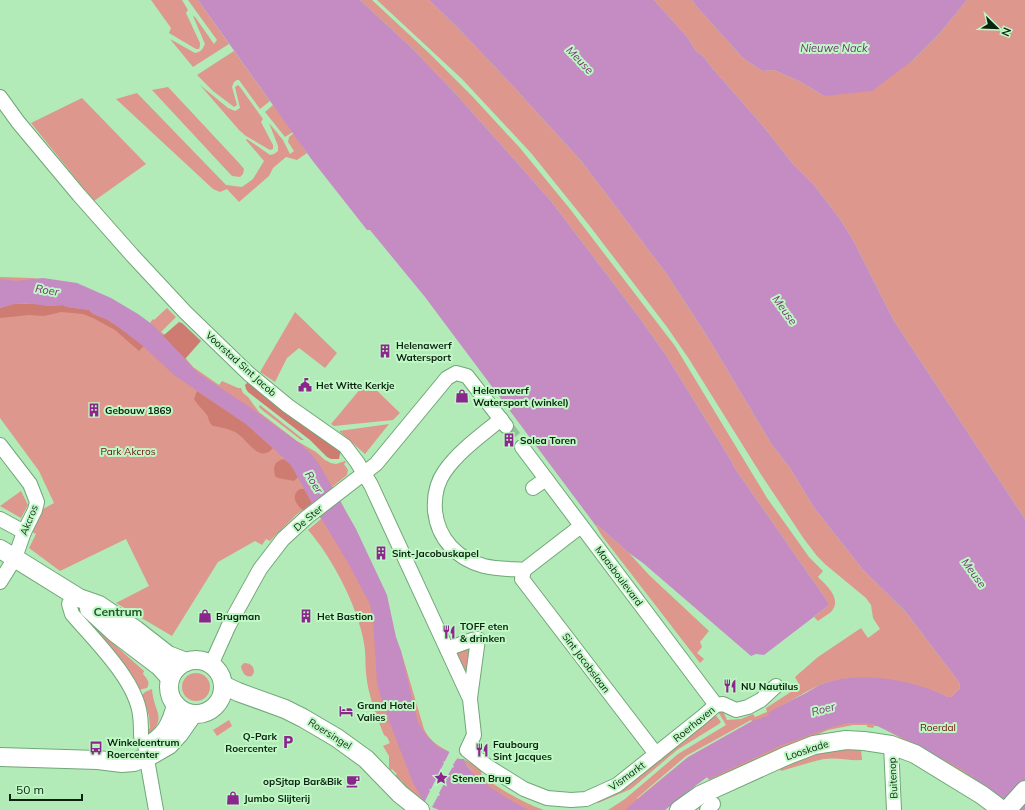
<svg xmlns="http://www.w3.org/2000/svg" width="1025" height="810" font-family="Mulish,sans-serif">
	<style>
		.green { fill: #dd978d }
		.forest { fill: #ce7c72 }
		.water { fill: #c58bc3 }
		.pier { fill: #b2ebb8 }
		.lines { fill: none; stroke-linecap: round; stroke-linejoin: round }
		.minor-tunnel { stroke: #91c397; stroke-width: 14; stroke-dasharray: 14 7; stroke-linecap: butt }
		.minor-casing { stroke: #70a777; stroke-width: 16 }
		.major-casing { stroke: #70a777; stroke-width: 20 }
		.minor { stroke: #fff; stroke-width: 14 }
		.major { stroke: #fff; stroke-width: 18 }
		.labels { text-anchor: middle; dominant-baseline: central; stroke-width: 4; stroke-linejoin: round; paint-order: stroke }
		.poi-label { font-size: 10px; font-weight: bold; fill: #0d2311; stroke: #bff8c5; text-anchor: start }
		.street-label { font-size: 10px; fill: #0d2311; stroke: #bff8c5 }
		.park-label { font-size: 10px; fill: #700c0c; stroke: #bff8c5 }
		.water-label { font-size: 11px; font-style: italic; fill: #773277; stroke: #bff8c5 }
		.quarter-label { font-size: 12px; font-weight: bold; fill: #23592e; stroke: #bff8c5 }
	</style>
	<rect width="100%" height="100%" fill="#b2ebb8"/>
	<!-- green -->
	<g class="green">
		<polygon points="151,0 182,0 188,10 186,13 200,43 200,46 199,49 196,49 169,33 171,28"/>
		<path d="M188,0H198L229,44L193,67L170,39L195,53C201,52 202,50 205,44L193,16L195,17L214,44L217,40Z"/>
		<path d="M360,0H372L430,54L471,95L520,148L570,209L675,346L767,498L809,557L823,571L818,577C826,585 843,599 831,612C827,615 822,618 818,621L814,617L828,606V602L734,467L732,462L666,355L636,313L551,201L456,94L412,48Z"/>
		<path d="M377,0H429L456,26L513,86L582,162L666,273L707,336L772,445L790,468L815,509L864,571L905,611L959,682L960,688L951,697H948C917,682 855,671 822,684C808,690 794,699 781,706L854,685L981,783L979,785L920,749L879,726H874L873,728L867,727V725H853L828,730L709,780L707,777L660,810H608L625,799L678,754L726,725L717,710L723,711L727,720L741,719L753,714L755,717L767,712L766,708L800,686L795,677L818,657L861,628L868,638L880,629L873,618L871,605L866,598L826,565L817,556L804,539L762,476L689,359L667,327L589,225L531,153L462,79Z"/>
		<polygon points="654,0 692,0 697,7 743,58 762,71 774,70 801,82 824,96 913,60 939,34 967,0 1025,0 1025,519 894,321 853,240 840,219 814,185 793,164 763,126 713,69 703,56 696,51 688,38"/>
		<polygon points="234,51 270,101 260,109 239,80 237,80 234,82 232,87 237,105 234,107 213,91 197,75"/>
		<polygon points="200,85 228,108 235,111 240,108 235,87 238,85 240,87 263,119 261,122 273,145 273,149 270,150 246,136 239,130"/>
		<polygon points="168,87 239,163 244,169 243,174 240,177 232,176 152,90"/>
		<polygon points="137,93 226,185 242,187 253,179 264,161 246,140 247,139 270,155 274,154 278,151 278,146 269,123 283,140 290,154 294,151 288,142 289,137 294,133 307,153 297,160 286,157 273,168 269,176 239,202 227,189 220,192 213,189 116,99"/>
		<polygon points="82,98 146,164 94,201 31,123"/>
		<polygon points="273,105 293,132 285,137 265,112"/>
		<path d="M0,277L32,278L66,282L153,325L150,323L153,319L154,320L167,308L176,317L161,332L167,336L193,367L219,385L222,381L238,388H241L243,393L248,397L259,412L297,441L316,452L325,460L331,463L336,464L345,461L346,462L344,464L348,470L347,475L332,487L342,504L385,593L395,637L401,651L424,729C433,747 445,747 459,759C465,763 470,769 475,774L465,763L464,759L482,770L481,773L482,776C502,790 521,802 544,810H440L424,803L410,792L401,780L398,783L393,778L397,774L392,769L391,770L389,768V756L383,746L390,743L387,737L384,735C376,715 368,695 366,673C365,663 366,653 364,643C358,607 332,557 308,530L321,519L312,503L296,515L270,541L266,539L262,545L255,541L218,562L172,636L116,603L149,586L126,539L60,571L29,548L36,534L32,532L43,509L54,503L39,471L0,418V308L9,305L0,306Z"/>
		<polygon points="295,312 337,353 325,368 299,348 287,358 275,382 260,372"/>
		<polygon points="367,381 400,413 393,420 334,426 331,424"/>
		<polygon points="260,405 304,440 301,440 262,410 259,407"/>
		<polygon points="389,424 365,454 339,431"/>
		<polygon points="21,491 28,505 21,518 0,506"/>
		<polygon points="597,525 629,553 649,575 709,631 700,642 702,647 697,653 704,659 700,663 602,536 596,526"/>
		<path d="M81,615L144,671L143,674C146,678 151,682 147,688L138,690L134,687L136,681L130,673Z"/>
		<polygon points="470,644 469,684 452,651"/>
		<path d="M244,663C250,663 254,666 254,672L252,676C245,678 242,672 241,666Z"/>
		<circle cx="196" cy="687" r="14"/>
		<path d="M152,689C154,715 169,716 146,738V733L150,728L149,716L145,703L141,700L140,697L145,692Z"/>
		<polygon points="714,713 721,722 719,724 677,750 631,789 598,803 596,799"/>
		<polygon points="229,720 232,726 217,736 213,730"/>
		<path d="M852,748L861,749L862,760C849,761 837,757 824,759C810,762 795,767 781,771L779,768L805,757L832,750Z"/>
	</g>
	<!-- forest -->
	<g class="forest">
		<polygon points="14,304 38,304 49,306 63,305 67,307 89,310 93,314 106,319 117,326 144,346 139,351 115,330 93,318 83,314 61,312 44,316 29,315 0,318 0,308"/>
		<polygon points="179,322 182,323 201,341 185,359 163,336"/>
		<polygon points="250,380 342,451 340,454 339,459 331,459 327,457 310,440 248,392 246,389 245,385"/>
		<path d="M197,391L246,424L273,448C259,465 246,437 235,432C229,429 220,427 213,426C209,423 209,419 207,415C203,409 198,406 194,399Z"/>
		<path d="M283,459C291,462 294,471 298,477L294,481L278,478L275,476C273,467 274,462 283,459Z"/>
		<path d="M300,489H304L312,503L303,510C296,505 290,495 300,489Z"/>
	</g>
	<!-- water -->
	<g class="water">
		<polygon points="198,0 360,0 412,48 456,94 551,201 636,313 666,355 732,462 734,467 828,602 828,606 764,655 756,654 751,656 643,563 629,553 597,525 596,526 425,297 370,230 367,230 312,160"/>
		<path d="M429,0H654L688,38L696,51L703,56L713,69L763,126L793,164L814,185L840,219L853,240L894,321L1025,519V810H1016L963,770L911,742L873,724L865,723H848L832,727L782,745L709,779L707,777L691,789L665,810H625L688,757L756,719L757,720L769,715L768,713C780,706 793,699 806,693C811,690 817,686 822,684C860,670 913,680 948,697H951L960,688L959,682L905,611L864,571L815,509L790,468L772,445L707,336L666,273L582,162L513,86L456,26Z"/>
		<polygon points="692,0 967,0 939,34 913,60 872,91 824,96 801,82 774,70 762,71 743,58 697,7"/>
		<path d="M43,278L77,283L111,298L138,314L153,325L198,373L248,406L303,446L311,454L319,464L356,529L387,595L396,637L401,651L418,723L427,736L438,747L449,752L459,759H464C467,776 514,803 529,810H439L432,807L423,800L413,783L390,723L386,722V721H390L381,698L377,682L373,619L370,604L347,561L312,503L291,465L286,460L246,424L174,375L143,346L117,326L106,319L93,314L89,310L67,307L63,305L49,306L25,303L14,304L0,308V279L16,281Z"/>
	</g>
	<!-- pier -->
	<g class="pier">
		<polygon points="751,720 752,721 688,757 637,799 637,798 686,756"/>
		<polygon points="450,751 459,757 456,760 453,765 454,767 452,768 446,779 447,781 445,782 439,793 440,795 438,796 432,807 424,803 430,791 429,789 431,789 437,777 436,776 438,775 444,763 443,762 445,761"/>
	</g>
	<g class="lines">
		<!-- minor-tunnel -->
		<polyline class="minor-tunnel" points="506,426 522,447"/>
		<!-- minor casing -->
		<g class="minor-casing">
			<g id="minor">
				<polyline points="0,97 18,122 79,195 132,255 185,312 249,374 288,406 345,446 357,462 371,485 470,699 474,735 467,750 487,766 524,789 547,798 571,800 586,799 617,785 701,718 716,705 723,704 736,710 748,707 761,700 776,686"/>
				<path d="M501,419C482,435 460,450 445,471C437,482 434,497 435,511C438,539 457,559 484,566C497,569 511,569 524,570L581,526"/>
				<polyline points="0,445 30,484 37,502 35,510 24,532 15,558 0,582"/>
				<polyline points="522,447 716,705"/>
				<polyline points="533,488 546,479"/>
				<polyline points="0,519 24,532"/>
				<polyline points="524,570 522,579 656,754"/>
				<path d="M74,595L69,604L72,614C94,640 136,680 140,715C141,722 141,729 141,736"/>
				<polyline points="447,649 472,640 478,639 470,698"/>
				<polyline points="211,665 229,625 260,569 283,539 307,517 376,464 447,378 456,373 467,376 506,426"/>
				<polyline points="891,745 894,810"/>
				<polyline points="144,758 148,765 156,810"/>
				<polyline points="707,810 713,804"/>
			</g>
		</g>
		<!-- major casing -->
		<g class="major-casing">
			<g id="major">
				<polyline points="0,549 79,598 99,605 136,630 168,655 186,662"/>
				<polyline points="89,609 114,632 159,666 170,678"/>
				<circle cx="196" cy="687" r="27"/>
				<polyline points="223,685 238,692 285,709 303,718 337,738 366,759 400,794 420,810"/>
				<path d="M147,746C165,736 171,725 176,705"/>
				<polyline points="0,757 98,760 122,763 134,762 150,756 169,745 179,734 193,714"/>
				<polyline points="679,810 700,795 786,756 814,745 846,740 864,741 891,745 915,754 982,795 1002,810"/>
				<polyline points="1007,810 1025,790"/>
			</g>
		</g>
		<!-- minor -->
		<use href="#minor" class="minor"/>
		<!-- major -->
		<use href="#major" class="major"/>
	</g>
	<!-- icons -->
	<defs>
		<g id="building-bare" transform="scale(1.08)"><path d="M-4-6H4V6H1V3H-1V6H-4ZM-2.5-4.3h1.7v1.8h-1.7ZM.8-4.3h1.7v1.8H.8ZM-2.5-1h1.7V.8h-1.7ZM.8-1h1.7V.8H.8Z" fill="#8b268c" stroke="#bff8c5" stroke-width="2.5" paint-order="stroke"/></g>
		<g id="civic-bare" transform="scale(1.08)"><path d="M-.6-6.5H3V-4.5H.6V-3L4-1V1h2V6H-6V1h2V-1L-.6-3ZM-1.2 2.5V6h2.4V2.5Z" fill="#8b268c" stroke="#bff8c5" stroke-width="2.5" paint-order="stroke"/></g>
		<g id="shop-bare" transform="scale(1.08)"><path d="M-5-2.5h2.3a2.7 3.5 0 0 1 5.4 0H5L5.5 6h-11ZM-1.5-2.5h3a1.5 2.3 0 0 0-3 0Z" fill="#8b268c" stroke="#bff8c5" stroke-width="2.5" paint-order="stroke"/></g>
		<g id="restaurant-bare" transform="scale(1.08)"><path d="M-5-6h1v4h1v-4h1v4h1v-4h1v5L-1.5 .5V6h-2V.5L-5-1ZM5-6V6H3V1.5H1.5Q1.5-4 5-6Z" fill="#8b268c" stroke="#bff8c5" stroke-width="2.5" paint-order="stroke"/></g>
		<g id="hotel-bare" transform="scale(1.08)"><path d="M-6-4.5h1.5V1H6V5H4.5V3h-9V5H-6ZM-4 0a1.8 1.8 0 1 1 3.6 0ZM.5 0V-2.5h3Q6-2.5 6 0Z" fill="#8b268c" stroke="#bff8c5" stroke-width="2.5" paint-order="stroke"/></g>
		<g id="parking-bare" transform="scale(1.08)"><path d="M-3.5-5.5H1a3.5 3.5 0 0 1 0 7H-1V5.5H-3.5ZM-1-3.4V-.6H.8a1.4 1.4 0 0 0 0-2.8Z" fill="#8b268c" stroke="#bff8c5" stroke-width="2.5" paint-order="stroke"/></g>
		<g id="bus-bare" transform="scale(1.08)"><path d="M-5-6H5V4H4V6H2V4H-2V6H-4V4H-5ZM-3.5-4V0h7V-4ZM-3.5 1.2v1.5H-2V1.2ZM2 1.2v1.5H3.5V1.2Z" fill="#8b268c" stroke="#bff8c5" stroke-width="2.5" paint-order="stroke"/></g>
		<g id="sight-bare" transform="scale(1.08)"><path d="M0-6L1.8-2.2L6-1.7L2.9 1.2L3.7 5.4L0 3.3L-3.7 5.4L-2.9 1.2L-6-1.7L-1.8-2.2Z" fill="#8b268c" stroke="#bff8c5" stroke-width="2.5" paint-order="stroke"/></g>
		<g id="cafe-bare" transform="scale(1.08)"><path d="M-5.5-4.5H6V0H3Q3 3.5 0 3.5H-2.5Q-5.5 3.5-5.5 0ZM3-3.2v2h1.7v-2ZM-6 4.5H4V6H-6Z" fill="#8b268c" stroke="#bff8c5" stroke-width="2.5" paint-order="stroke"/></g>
	</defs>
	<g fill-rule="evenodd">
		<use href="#building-bare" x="385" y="351"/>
		<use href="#civic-bare" x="305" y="385"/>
		<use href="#shop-bare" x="462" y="396"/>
		<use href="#building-bare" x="94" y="410"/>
		<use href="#building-bare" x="509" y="440"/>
		<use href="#building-bare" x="381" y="553"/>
		<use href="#shop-bare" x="205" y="616"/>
		<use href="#building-bare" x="306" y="616"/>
		<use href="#restaurant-bare" x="449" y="632"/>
		<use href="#restaurant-bare" x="730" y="686"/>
		<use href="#hotel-bare" x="346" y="711"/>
		<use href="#parking-bare" x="288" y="742"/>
		<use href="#bus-bare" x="96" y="748"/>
		<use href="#restaurant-bare" x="482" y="750"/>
		<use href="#sight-bare" x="441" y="778"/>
		<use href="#cafe-bare" x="353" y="781"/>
		<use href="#shop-bare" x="233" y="798"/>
	</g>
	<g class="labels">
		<!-- poi labels -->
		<g class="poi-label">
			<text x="396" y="345">Helenawerf<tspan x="396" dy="12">Watersport</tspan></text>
			<text x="316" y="385">Het Witte Kerkje</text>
			<text x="473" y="390">Helenawerf<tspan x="473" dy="12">Watersport (winkel)</tspan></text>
			<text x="105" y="410">Gebouw 1869</text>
			<text x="520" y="440">Solea Toren</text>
			<text x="392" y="553">Sint-Jacobuskapel</text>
			<text x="216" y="616">Brugman</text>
			<text x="317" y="616">Het Bastion</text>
			<text x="460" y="626">TOFF eten<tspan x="460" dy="12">&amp; drinken</tspan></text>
			<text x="741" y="686">NU Nautilus</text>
			<text x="357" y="705">Grand Hotel<tspan x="357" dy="12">Valies</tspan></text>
			<text x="277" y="736" text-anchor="end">Q-Park<tspan x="277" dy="12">Roercenter</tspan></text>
			<text x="107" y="742">Winkelcentrum<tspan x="107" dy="12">Roercenter</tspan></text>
			<text x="493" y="744">Faubourg<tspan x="493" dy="12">Sint Jacques</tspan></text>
			<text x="452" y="778">Stenen Brug</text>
			<text x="342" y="781" text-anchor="end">opSjtap Bar&amp;Bik</text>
			<text x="244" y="798">Jumbo Slijterij</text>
		</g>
		<!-- street labels -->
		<g class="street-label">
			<text transform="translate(241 364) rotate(42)">Voorstad Sint Jacob</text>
			<text transform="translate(308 518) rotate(-40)">De Ster</text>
			<text transform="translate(29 520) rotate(-68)">Akcros</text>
			<text transform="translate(619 576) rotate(53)">Maasboulevard</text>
			<text transform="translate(586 663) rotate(53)">Sint Jacobslaan</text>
			<text transform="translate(694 724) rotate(-39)">Roerhaven</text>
			<text transform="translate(330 734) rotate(32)">Roersingel</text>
			<text transform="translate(807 750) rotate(-18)">Looskade</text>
			<text transform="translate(627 776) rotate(-36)">Vismarkt</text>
			<text transform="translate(893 778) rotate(-93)">Buitenop</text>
		</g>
		<!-- park labels -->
		<g class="park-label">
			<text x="128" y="451">Park Akcros</text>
			<text x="938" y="727">Roerdal</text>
		</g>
		<!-- water labels -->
		<g class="water-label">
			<text x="834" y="48">Nieuwe Nack</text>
			<text transform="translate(580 60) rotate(46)">Meuse</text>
			<text transform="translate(47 290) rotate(9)">Roer</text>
			<text transform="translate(785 310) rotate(54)">Meuse</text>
			<text transform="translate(314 482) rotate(59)">Roer</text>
			<text transform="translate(974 573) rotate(54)">Meuse</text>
			<text transform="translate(823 709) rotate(-15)">Roer</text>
		</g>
		<!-- quarter labels -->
		<g class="quarter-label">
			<text x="118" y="611">Centrum</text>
		</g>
	</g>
	<!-- north arrow -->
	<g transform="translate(997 28) rotate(113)" stroke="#bff8c5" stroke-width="3" paint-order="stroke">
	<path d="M0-3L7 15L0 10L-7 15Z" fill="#0d2311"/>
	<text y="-6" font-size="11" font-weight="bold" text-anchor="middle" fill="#0d2311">N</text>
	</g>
	<!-- scale -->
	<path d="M10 794v6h72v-6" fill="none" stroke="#0d2311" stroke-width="2"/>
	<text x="16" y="794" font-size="12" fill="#0d2311" stroke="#bff8c5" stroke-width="3" paint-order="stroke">50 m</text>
</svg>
